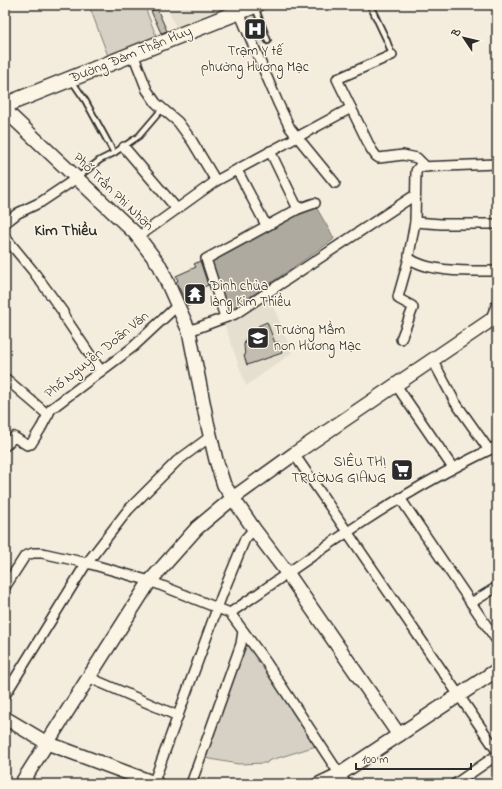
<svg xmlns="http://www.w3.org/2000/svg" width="502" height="789" font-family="'Indie Flower',sans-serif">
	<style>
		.built { fill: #e5dfd0 }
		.green { fill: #d6d1c4; stroke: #807e78 }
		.water { fill: #afaaa0; stroke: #7a7771 }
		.building { fill: #c2bdb1; stroke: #2b2b2b }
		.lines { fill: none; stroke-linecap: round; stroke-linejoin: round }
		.lane-casing { stroke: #2b2b2b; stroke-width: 8 }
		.street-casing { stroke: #2b2b2b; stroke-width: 12 }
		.secondary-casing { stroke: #2b2b2b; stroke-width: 16 }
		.primary-casing { stroke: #2b2b2b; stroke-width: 18 }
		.lane { stroke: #fcf5e5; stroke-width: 4.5 }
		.street { stroke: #fcf5e5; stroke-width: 9 }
		.secondary { stroke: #fcf5e5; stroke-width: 13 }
		.primary { stroke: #fcf5e5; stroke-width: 15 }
		.labels { text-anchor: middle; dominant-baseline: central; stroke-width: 3; stroke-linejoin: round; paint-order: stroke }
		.poi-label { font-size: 14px; fill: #2b2b2b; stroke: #fcf5e5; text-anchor: start }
		.street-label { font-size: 14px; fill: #2b2b2b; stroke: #fcf5e5 }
		.quarter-label { font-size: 16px; font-weight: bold; fill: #2b2b2b; stroke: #fcf5e5 }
	</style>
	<rect width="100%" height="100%" fill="#f4edde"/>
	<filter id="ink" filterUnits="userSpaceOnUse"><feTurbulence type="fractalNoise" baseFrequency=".025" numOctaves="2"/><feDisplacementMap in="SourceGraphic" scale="8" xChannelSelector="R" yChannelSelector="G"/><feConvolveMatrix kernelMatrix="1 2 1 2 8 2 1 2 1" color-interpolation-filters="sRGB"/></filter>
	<g filter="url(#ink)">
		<!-- built -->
		<g class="built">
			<polygon points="166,5 227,5 176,28"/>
			<polygon points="256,11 268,42 255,48 242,17"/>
			<polygon points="270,298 292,353 246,386 224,323 235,321"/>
		</g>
		<!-- green -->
		<g class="green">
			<polygon points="89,5 144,5 157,38 108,56"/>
			<polygon points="247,645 251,647 262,663 316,746 268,761 267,763 238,764 205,758 244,646"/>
		</g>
		<!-- water -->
		<polygon class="water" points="314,206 316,207 334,238 333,240 240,304 228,310 226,308 210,261 297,213 302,213"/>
		<!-- building -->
		<g class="building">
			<polygon points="157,9 167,31 161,33 151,11"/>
			<polygon points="200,261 208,285 194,292 198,301 188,306 176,282 178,281 176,276 196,267 194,264"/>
			<polygon points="267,322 275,343 278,342 282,353 247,365 244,356 245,356 244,345 245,340 251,332 258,328 258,326"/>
		</g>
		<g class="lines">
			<!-- lane casing -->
			<g class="lane-casing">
				<g id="lane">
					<polyline points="370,5 387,41 392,55"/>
					<polyline points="255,7 268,41"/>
					<polyline points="72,81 85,100 114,153 100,160 78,177"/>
					<polyline points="114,153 139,136 163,108"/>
				</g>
			</g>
			<!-- street casing -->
			<g class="street-casing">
				<g id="street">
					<polyline points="239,12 278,103 290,128 335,183"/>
					<polyline points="133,54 147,90 156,103 178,122 192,141 216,181"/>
					<polyline points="392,55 337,79 371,149 376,156 379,158 403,155 417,158 426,167"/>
					<polyline points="124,147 177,209"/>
					<polyline points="270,151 298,209"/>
					<path d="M497,164L419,167L416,171L415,222L409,255V258C428,273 473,271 497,271"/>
					<polyline points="237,170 266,225"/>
					<polyline points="415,222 441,224 497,224"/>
					<polyline points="5,223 18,213 41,202 77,178"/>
					<polyline points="5,237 33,271 63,312 64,316 101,371"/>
					<polyline points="138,237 216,181 351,108"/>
					<polyline points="225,317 206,259 298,209 315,203"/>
					<polyline points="490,320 497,304"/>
					<polyline points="189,331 235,314 415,195"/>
					<polyline points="401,339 413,308 412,306 399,299 398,297 409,258"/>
					<polyline points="432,359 455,402 489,450"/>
					<polyline points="5,378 48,415"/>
					<polyline points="396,385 453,468"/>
					<polyline points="5,446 14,437 27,445 31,444 41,428 51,409 133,347 178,305"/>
					<polyline points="294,454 497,751"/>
					<polyline points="400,498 497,641"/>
					<polyline points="5,587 25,556 33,553 42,553 87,563 150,581 230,613 266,662 346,784"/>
					<polyline points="471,603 497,587"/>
					<path d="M230,613C286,575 342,533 401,498C432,479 464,462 497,446"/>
					<polyline points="90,678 178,716"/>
					<polyline points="5,695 84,567 128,510 177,461 210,437"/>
					<polyline points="153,784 222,595 245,539 254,529"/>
					<polyline points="191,784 241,644 243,631"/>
					<polyline points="455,784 497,755"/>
				</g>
			</g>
			<!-- secondary casing -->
			<g class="secondary-casing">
				<g id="secondary">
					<polyline points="5,105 10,115 135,233 160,266 189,331 207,422 216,460 224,485 254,529 288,574 399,735"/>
					<polyline points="5,718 47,743 157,784"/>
					<polyline points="21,784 150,581 197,528 233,498 294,454 497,316"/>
					<polyline points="319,784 340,774 497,670"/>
				</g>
			</g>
			<!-- primary casing -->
			<g class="primary-casing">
				<polyline id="primary" points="5,105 256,5"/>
			</g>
			<!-- lane -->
			<use href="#lane" class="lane"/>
			<!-- street -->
			<use href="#street" class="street"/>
			<!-- secondary -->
			<use href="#secondary" class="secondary"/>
			<!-- primary -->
			<use href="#primary" class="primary"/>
		</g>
	</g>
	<!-- icons -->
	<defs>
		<g id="hospital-square" transform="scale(1.15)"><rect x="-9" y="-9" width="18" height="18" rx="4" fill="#2b2b2b" stroke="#fcf5e5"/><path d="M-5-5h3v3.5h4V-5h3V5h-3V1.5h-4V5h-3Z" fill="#fff"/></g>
		<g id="temple-square" transform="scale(1.15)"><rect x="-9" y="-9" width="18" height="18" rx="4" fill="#2b2b2b" stroke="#fcf5e5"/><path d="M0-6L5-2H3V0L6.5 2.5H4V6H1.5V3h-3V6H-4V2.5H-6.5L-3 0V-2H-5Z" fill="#fff"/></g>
		<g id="school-square" transform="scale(1.15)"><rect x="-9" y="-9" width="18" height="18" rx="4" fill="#2b2b2b" stroke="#fcf5e5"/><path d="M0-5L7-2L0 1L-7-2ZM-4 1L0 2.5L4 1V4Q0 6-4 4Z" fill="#fff"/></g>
		<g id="supermarket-square" transform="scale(1.15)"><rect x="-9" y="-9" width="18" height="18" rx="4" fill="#2b2b2b" stroke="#fcf5e5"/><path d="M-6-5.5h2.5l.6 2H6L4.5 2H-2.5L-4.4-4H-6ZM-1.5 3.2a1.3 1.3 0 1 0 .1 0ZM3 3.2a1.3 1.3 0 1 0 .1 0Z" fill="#fff"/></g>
	</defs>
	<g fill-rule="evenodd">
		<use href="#hospital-square" x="255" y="29"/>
		<use href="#temple-square" x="195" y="294"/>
		<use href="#school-square" x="258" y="338"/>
		<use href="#supermarket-square" x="402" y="470"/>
	</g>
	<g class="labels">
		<!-- poi labels -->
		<g class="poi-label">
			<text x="255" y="51" text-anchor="middle">Trạm Y tế<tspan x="255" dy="16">phường Hương Mạc</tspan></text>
			<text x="210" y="286">Đình chùa<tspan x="210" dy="16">làng Kim Thiều</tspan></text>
			<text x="274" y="330">Trường Mầm<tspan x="274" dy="16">non Hương Mạc</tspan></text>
			<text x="386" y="462" text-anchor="end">SIÊU THỊ<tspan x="386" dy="16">TRƯỜNG GIANG</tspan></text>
		</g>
		<!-- street labels -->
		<g class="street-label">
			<text transform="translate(131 55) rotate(-22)">Đường Đàm Thận Huy</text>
			<text transform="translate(113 192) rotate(44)">Phố Trần Phi Nhỡn</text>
			<text transform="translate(97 355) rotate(-39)">Phố Nguyễn Doãn Văn</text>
		</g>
		<!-- quarter labels -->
		<g class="quarter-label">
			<text x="66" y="231">Kim Thiều</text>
		</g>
	</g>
	<!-- margin -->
	<rect width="502" height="789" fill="none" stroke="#fcf5e5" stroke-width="20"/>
	<rect x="10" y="10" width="482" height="769" fill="none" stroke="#2b2b2b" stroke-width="1.5" filter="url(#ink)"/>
	<!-- north arrow -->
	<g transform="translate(464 38) rotate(305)" stroke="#fcf5e5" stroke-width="3" paint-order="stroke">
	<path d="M0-3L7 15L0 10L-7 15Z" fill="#2b2b2b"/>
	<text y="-6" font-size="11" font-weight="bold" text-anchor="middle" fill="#2b2b2b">B</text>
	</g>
	<!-- scale -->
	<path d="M356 763v6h115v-6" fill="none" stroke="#2b2b2b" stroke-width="2"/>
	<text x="362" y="763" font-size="12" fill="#2b2b2b" stroke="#fcf5e5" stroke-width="3" paint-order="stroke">100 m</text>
</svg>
